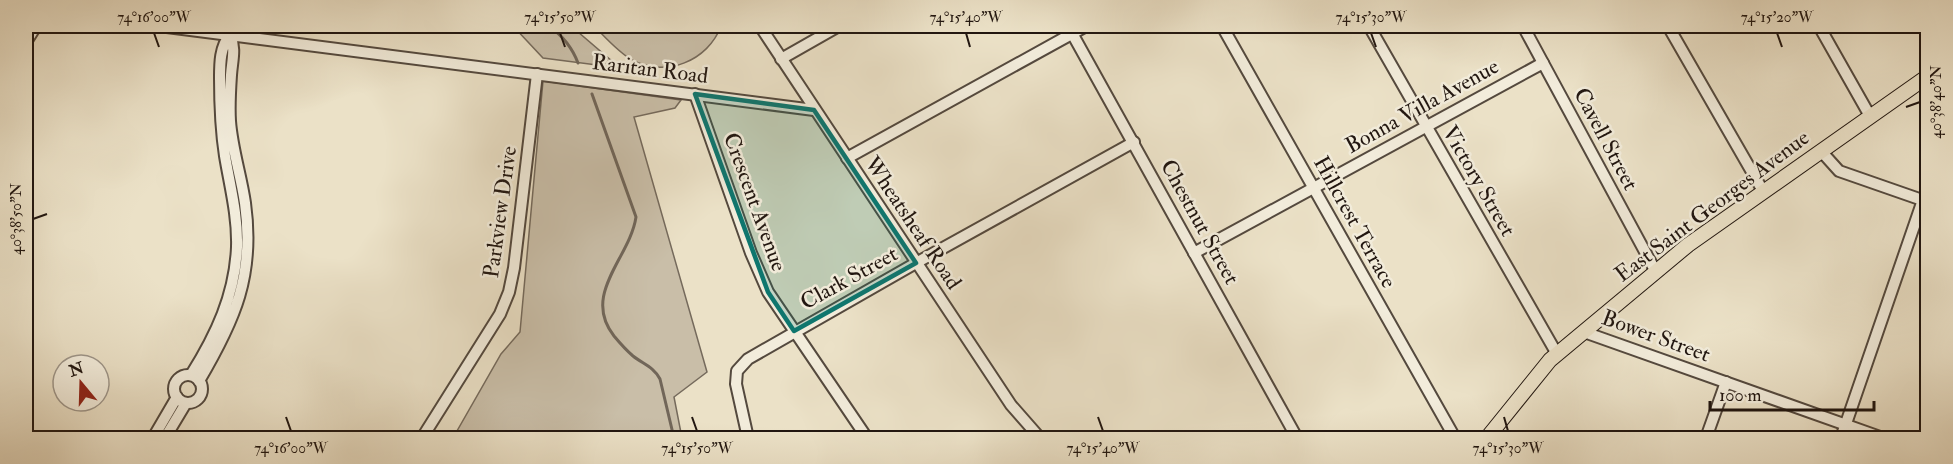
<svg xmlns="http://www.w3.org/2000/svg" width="1953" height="464" font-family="'IM FELL Double Pica',serif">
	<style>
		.green { fill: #c9bea8; stroke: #756a5c; stroke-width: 1.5 }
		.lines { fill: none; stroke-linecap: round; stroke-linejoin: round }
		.stream { stroke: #716659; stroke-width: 3 }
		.minor-casing { stroke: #54493e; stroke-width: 14 }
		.major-casing { stroke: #211610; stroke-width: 16 }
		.minor { stroke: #f2ecdb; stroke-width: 10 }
		.major { stroke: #ebe1c7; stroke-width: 14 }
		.marked { fill: #0f766e; fill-opacity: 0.2; stroke: #0f766e; stroke-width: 4.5; stroke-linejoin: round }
		.ticks { fill: none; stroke: #211610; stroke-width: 2 }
		.labels { text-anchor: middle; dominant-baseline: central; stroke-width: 5; stroke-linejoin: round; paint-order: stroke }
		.street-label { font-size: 22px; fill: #211610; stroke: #f2ecdb }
		.neatline { fill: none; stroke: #211610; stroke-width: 2 }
		.ticks-label { font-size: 15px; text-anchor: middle; fill: #211610 }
	</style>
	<rect width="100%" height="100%" fill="#ebe1c7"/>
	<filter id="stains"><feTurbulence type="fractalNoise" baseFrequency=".00333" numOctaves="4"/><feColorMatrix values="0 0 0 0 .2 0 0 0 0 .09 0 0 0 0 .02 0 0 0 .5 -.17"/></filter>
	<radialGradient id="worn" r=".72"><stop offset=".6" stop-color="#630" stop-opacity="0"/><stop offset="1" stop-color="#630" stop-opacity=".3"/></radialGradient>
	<!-- green -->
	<g class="green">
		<polygon points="513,26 571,26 620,68 543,58"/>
		<path d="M594,26H721C708,61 666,78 632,60C618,52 605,37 594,26Z"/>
		<polygon points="543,81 681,100 675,108 634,117 707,372 674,397 682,438 453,438 501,354 520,332"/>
	</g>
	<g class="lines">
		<!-- stream -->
		<g class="stream">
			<path d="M549,26C563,36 572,47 578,63"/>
			<path d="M592,94L636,217C630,258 581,294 614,336C619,342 626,350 633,356C643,364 654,367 660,379L674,438"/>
		</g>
		<!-- minor casing -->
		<g class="minor-casing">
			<g id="minor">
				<polyline points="159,26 814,110"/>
				<polyline points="760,26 1011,405 1040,438"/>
				<polyline points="1068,26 1297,438"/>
				<polyline points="1222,26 1455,438"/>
				<polyline points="1369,26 1557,354"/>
				<polyline points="1523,26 1656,272"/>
				<polyline points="1668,26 1763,191"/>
				<polyline points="1819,26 1870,116"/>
				<polyline points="26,42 36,26"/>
				<polyline points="781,59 839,26"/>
				<polyline points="695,94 751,253 768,292 867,438"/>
				<polyline points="1821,151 1839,171 1928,202"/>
				<polyline points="847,158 1086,26"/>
				<polyline points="1194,253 1543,63"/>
				<polyline points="1584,332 1883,438"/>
				<path d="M191,375C216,335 235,295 237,247C238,216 230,186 225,156C221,130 220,104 220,78C220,63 220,47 230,35C236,49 232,60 231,75C230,90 229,106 230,121C232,149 241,175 245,203C255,275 235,320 199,381"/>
				<circle cx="188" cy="389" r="14"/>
				<polyline points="153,438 177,397"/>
				<polyline points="165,438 186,403"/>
				<polyline points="422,438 500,314 509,292 514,268 537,74"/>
				<polyline points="748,438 736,384 737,371 748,359 916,263 1134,142"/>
				<polyline points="1706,438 1726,382"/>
				<polyline points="1841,438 1923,200"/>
			</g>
		</g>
		<!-- major casing -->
		<g class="major-casing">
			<polyline id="major" points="1487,438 1550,360 1688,245 1928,76"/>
		</g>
		<!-- minor -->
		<use href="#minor" class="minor"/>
		<!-- major -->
		<use href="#major" class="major"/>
	</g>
	<!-- marked area -->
	<path class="marked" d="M695,94L814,110L916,263L794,331L768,292Z"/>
	<!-- ticks -->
	<path class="ticks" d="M154,33L159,47M560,33L565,47M966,33L970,47M1371,33L1376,47M1777,33L1782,47M1906,107L1920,102M33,219L47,214M286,417L291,431M692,417L697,431M1098,417L1103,431M1504,417L1508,431"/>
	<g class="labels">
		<!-- street labels -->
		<g class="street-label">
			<text transform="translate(650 69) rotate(7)">Raritan Road</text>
			<text transform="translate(1422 106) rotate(-29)">Bonna Villa Avenue</text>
			<text transform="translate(1606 139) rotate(62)">Cavell Street</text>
			<text transform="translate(1479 181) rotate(60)">Victory Street</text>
			<text transform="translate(755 202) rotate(70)">Crescent Avenue</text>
			<text transform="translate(1712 206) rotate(-37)">East Saint Georges Avenue</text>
			<text transform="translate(500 212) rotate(-82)">Parkview Drive</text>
			<text transform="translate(1200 222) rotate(61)">Chestnut Street</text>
			<text transform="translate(1355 222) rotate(61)">Hillcrest Terrace</text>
			<text transform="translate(913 223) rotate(56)">Wheatsheaf Road</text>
			<text transform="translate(849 278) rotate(-29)">Clark Street</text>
			<text transform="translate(1656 336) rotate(20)">Bower Street</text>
		</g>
	</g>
	<!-- margin -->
	<rect width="1953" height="464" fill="none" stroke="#ebe1c7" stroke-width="66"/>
	<!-- north arrow -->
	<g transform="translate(81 383) rotate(341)"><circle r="28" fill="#f2ecdb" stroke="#9e968a" stroke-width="1.5"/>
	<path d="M0-4.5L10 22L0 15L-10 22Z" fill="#8f2418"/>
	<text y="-9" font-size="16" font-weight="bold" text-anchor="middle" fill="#211610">N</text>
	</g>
	<!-- scale -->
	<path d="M1710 401v9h164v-9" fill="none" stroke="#211610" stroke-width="3"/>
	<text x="1719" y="401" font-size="18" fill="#211610" stroke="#f2ecdb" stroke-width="4.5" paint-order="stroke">100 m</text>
	<rect x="33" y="33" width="1887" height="398" class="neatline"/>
	<g class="ticks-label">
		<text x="154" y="22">74°16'00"W</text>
		<text x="560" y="22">74°15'50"W</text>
		<text x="966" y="22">74°15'40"W</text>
		<text x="1371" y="22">74°15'30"W</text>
		<text x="1777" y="22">74°15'20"W</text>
		<text transform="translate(1936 102) rotate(-90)" y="5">40°38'40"N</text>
		<text transform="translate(16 219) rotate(-90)" y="5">40°38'50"N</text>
		<text x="291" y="453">74°16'00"W</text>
		<text x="697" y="453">74°15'50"W</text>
		<text x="1103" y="453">74°15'40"W</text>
		<text x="1508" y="453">74°15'30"W</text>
	</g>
	<rect width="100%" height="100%" filter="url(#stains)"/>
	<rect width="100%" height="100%" fill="url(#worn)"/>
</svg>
